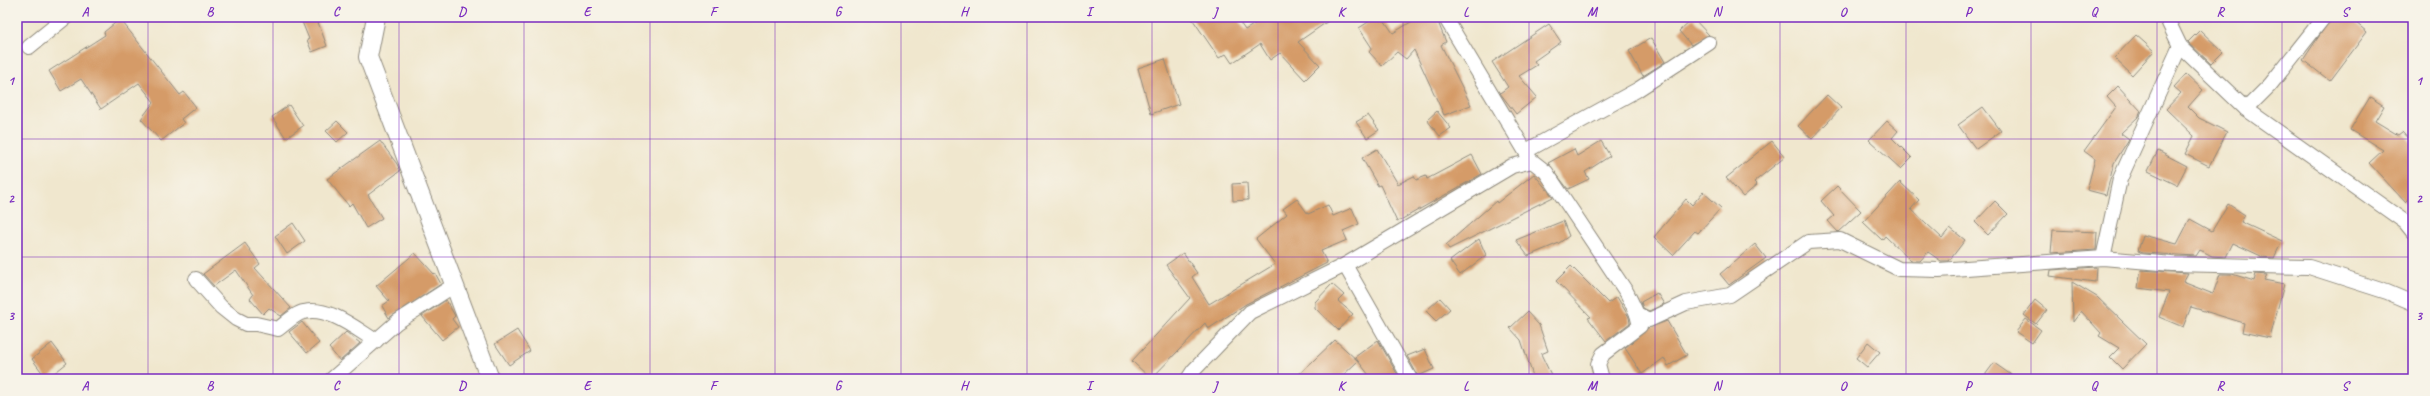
<svg xmlns="http://www.w3.org/2000/svg" width="2430" height="396" font-family="Caveat,sans-serif">
	<style>
		.building { fill: #d59b68 }
		.lines { fill: none; stroke-linecap: round; stroke-linejoin: round }
		.minor-casing { stroke: #8e897c; stroke-width: 16 }
		.tertiary-casing { stroke: #8e897c; stroke-width: 20 }
		.minor { stroke: #fff; stroke-width: 14 }
		.tertiary { stroke: #fff; stroke-width: 18 }
		.grid { fill: none; stroke: #7b2cbf; stroke-width: 1; stroke-opacity: 0.55 }
		.neatline { fill: none; stroke: #7b2cbf; stroke-width: 1.5 }
		.grid-label { font-size: 13px; text-anchor: middle; font-weight: bold; fill: #7b2cbf }
	</style>
	<rect width="100%" height="100%" fill="#f7f3e8"/>
	<filter id="ink" filterUnits="userSpaceOnUse"><feTurbulence type="fractalNoise" baseFrequency=".025" numOctaves="2"/><feDisplacementMap in="SourceGraphic" scale="8" xChannelSelector="R" yChannelSelector="G"/><feConvolveMatrix kernelMatrix="1 2 1 2 8 2 1 2 1" color-interpolation-filters="sRGB"/></filter>
	<filter id="wash" filterUnits="userSpaceOnUse"><feTurbulence type="fractalNoise" baseFrequency=".012" numOctaves="4" result="noise"/><feDisplacementMap in="SourceGraphic" scale="16" xChannelSelector="R" yChannelSelector="G"/><feGaussianBlur stdDeviation="0.9" result="paint"/><feColorMatrix in="noise" values="0 0 0 0 0 0 0 0 0 0 0 0 0 0 0 0 0 1.4 0 .05"/><feComposite in="paint" operator="in"/></filter>
	<g filter="url(#wash)">
		<rect width="100%" height="100%" fill="#f0e7ce"/>
		<g id="blocks">
			<!-- building -->
			<g class="building">
				<polygon points="300,17 316,17 327,46 312,52 307,40 309,39"/>
				<polygon points="1191,17 1236,17 1245,30 1266,17 1334,17 1298,42 1320,65 1305,80 1280,53 1270,60 1260,44 1232,63 1226,54 1219,58"/>
				<polygon points="1376,17 1382,17 1393,33 1419,17 1436,17 1446,42 1441,45 1471,105 1444,115 1414,50 1406,59 1397,52 1382,66 1369,52 1372,48 1359,28"/>
				<polygon points="2332,17 2349,17 2367,32 2330,81 2303,60"/>
				<polygon points="1693,18 1709,35 1691,45 1679,31"/>
				<polygon points="120,19 180,95 184,92 196,107 181,119 184,123 161,141 141,119 154,102 139,83 101,109 81,79 61,91 49,71 105,35 104,32"/>
				<polygon points="1549,24 1561,42 1534,61 1537,65 1519,76 1537,97 1516,114 1500,93 1508,87 1492,62"/>
				<polygon points="2200,30 2223,52 2211,64 2188,42"/>
				<polygon points="2136,35 2154,51 2132,75 2114,58"/>
				<polygon points="1651,38 1665,62 1643,76 1629,51"/>
				<polygon points="1165,59 1179,104 1151,114 1138,68"/>
				<polygon points="2186,74 2203,90 2188,107 2199,118 2227,132 2209,166 2185,154 2194,136 2166,109 2181,93 2174,87"/>
				<polygon points="2118,86 2141,111 2139,116 2121,133 2129,139 2114,163 2106,195 2087,190 2095,159 2084,151 2116,107 2107,97"/>
				<polygon points="1827,95 1841,108 1812,139 1798,126"/>
				<polygon points="2370,97 2384,106 2375,121 2398,135 2402,132 2413,144 2413,196 2406,203 2369,163 2383,150 2350,130"/>
				<polygon points="289,105 303,126 286,138 272,117"/>
				<polygon points="1983,107 2001,131 1976,149 1958,125"/>
				<polygon points="1437,111 1451,128 1440,136 1427,120"/>
				<polygon points="1368,115 1379,130 1367,138 1356,122"/>
				<polygon points="337,121 348,132 337,142 326,131"/>
				<polygon points="1887,121 1898,131 1892,138 1912,158 1901,169 1869,140"/>
				<polygon points="380,141 397,164 400,171 368,195 382,218 366,228 352,203 349,206 327,179"/>
				<polygon points="1601,141 1610,156 1585,172 1589,179 1568,189 1548,163 1574,149 1577,156"/>
				<polygon points="1772,141 1785,157 1754,182 1757,185 1743,197 1726,178"/>
				<polygon points="1377,149 1398,184 1414,176 1416,180 1426,176 1427,179 1472,155 1482,174 1397,222 1380,185 1378,186 1362,158"/>
				<polygon points="2158,151 2187,166 2177,185 2148,171"/>
				<polygon points="1534,174 1553,197 1449,249 1446,245 1496,201 1497,203"/>
				<polygon points="1900,182 1919,200 1911,209 1942,238 1950,228 1965,240 1949,261 1941,261 1928,252 1920,261 1911,261 1885,236 1882,240 1863,222"/>
				<polygon points="1247,183 1248,200 1233,201 1232,184"/>
				<polygon points="1837,186 1861,211 1838,232 1828,221 1834,216 1821,201"/>
				<polygon points="1703,192 1721,208 1698,233 1695,231 1673,255 1654,237 1686,199 1692,205"/>
				<polygon points="1297,199 1308,214 1328,205 1333,216 1352,208 1359,224 1343,231 1347,240 1321,251 1327,263 1246,304 1208,329 1205,323 1151,379 1132,361 1190,298 1166,265 1183,253 1197,273 1192,277 1209,304 1275,264 1256,239 1287,214 1283,209"/>
				<polygon points="1995,201 2008,214 1988,235 1975,222"/>
				<polygon points="2228,204 2245,215 2241,222 2282,241 2274,258 2260,257 2261,256 2233,243 2226,257 2212,256 2200,250 2196,256 2143,253 2138,251 2143,235 2177,244 2190,219 2212,231"/>
				<polygon points="1563,221 1569,236 1559,243 1528,256 1516,240"/>
				<polygon points="293,223 305,241 287,254 275,236"/>
				<polygon points="2053,230 2097,232 2096,250 2051,253"/>
				<polygon points="1479,239 1486,255 1460,275 1450,261"/>
				<polygon points="245,243 260,264 255,268 291,308 281,316 269,308 263,314 250,299 253,295 236,270 214,286 203,274"/>
				<polygon points="1755,244 1766,258 1729,285 1720,274"/>
				<polygon points="415,253 434,274 435,273 441,284 389,318 382,306 389,301 376,286"/>
				<polygon points="1571,266 1608,303 1617,297 1629,317 1630,323 1606,341 1588,318 1591,317 1556,281"/>
				<polygon points="2096,267 2095,282 2050,276 2051,270"/>
				<polygon points="2141,270 2188,273 2183,282 2213,294 2220,274 2232,274 2254,281 2256,274 2267,275 2264,280 2284,284 2270,338 2242,332 2244,323 2191,307 2183,327 2159,317 2169,292 2138,288"/>
				<polygon points="2072,282 2097,297 2146,344 2122,369 2110,357 2119,348 2099,336 2101,333 2081,311 2073,322"/>
				<polygon points="1332,284 1344,295 1338,301 1353,314 1338,330 1315,308 1315,302"/>
				<polygon points="1657,293 1664,304 1649,311 1643,308 1641,302"/>
				<polygon points="1440,298 1450,309 1436,321 1426,311"/>
				<polygon points="446,300 455,316 452,319 458,327 442,340 422,316"/>
				<polygon points="2035,300 2047,310 2036,324 2024,315"/>
				<polygon points="1527,312 1539,325 1548,351 1541,354 1553,379 1534,379 1521,340 1510,328"/>
				<polygon points="2026,319 2041,330 2032,343 2016,332"/>
				<polygon points="1667,321 1687,355 1668,366 1664,358 1642,374 1625,348 1648,328"/>
				<polygon points="302,322 319,343 307,353 289,332"/>
				<polygon points="517,330 530,351 509,365 495,344"/>
				<polygon points="346,332 360,343 340,361 329,348"/>
				<polygon points="1335,340 1358,361 1339,379 1294,379"/>
				<polygon points="1378,340 1400,379 1372,379 1355,357"/>
				<polygon points="1868,342 1880,352 1867,367 1856,358"/>
				<polygon points="52,343 67,363 47,379 32,359"/>
				<polygon points="1425,349 1434,369 1418,376 1407,356"/>
				<polygon points="1994,363 2017,379 1982,379"/>
			</g>
		</g>
	</g>
	<g filter="url(#ink)">
		<use href="#blocks" fill-opacity="0" stroke="#8e897c" stroke-width="1"/>
		<g class="lines">
			<!-- minor casing -->
			<g class="minor-casing">
				<g id="minor">
					<polyline points="1445,17 1530,159"/>
					<polyline points="2166,17 2180,46 2246,109 2405,222 2413,232"/>
					<polyline points="29,47 66,17"/>
					<polyline points="2246,109 2270,85 2324,17"/>
					<polyline points="1526,151 1637,90 1709,43"/>
					<polyline points="2103,258 2120,179 2180,46"/>
					<polyline points="1345,265 1410,379"/>
					<path d="M196,279L221,307L236,319L246,324H256L278,329C285,324 296,313 304,312C329,306 356,329 376,341"/>
					<polyline points="332,379 397,322 453,286"/>
					<polyline points="1188,379 1194,370 1250,312 1345,265 1512,166 1532,161 1546,172 1627,293 1637,314 1649,320 1686,303 1730,295 1808,242 1840,240 1899,269 1939,270 2103,258 2172,264 2309,267 2387,292 2413,303"/>
					<polyline points="1602,379 1598,364 1603,354 1640,326 1637,314"/>
				</g>
			</g>
			<!-- tertiary casing -->
			<g class="tertiary-casing">
				<polyline id="tertiary" points="376,17 368,57 490,379"/>
			</g>
			<!-- minor -->
			<use href="#minor" class="minor"/>
			<!-- tertiary -->
			<use href="#tertiary" class="tertiary"/>
		</g>
	</g>
	<!-- grid -->
	<path class="grid" d="M148,17V379M273,17V379M399,17V379M524,17V379M650,17V379M775,17V379M901,17V379M1027,17V379M1152,17V379M1278,17V379M1403,17V379M1529,17V379M1655,17V379M1780,17V379M1906,17V379M2031,17V379M2157,17V379M2282,17V379M17,139H2413M17,257H2413"/>
	<!-- margin -->
	<rect width="2430" height="396" fill="none" stroke="#f7f3e8" stroke-width="44"/>
	<rect x="22" y="22" width="2386" height="352" class="neatline"/>
	<g class="grid-label">
		<text x="85" y="16">A</text>
		<text x="210" y="16">B</text>
		<text x="336" y="16">C</text>
		<text x="462" y="16">D</text>
		<text x="587" y="16">E</text>
		<text x="713" y="16">F</text>
		<text x="838" y="16">G</text>
		<text x="964" y="16">H</text>
		<text x="1089" y="16">I</text>
		<text x="1215" y="16">J</text>
		<text x="1341" y="16">K</text>
		<text x="1466" y="16">L</text>
		<text x="1592" y="16">M</text>
		<text x="1717" y="16">N</text>
		<text x="1843" y="16">O</text>
		<text x="1968" y="16">P</text>
		<text x="2094" y="16">Q</text>
		<text x="2220" y="16">R</text>
		<text x="2345" y="16">S</text>
		<text x="11" y="85">1</text>
		<text x="2419" y="85">1</text>
		<text x="11" y="203">2</text>
		<text x="2419" y="203">2</text>
		<text x="11" y="320">3</text>
		<text x="2419" y="320">3</text>
		<text x="85" y="390">A</text>
		<text x="210" y="390">B</text>
		<text x="336" y="390">C</text>
		<text x="462" y="390">D</text>
		<text x="587" y="390">E</text>
		<text x="713" y="390">F</text>
		<text x="838" y="390">G</text>
		<text x="964" y="390">H</text>
		<text x="1089" y="390">I</text>
		<text x="1215" y="390">J</text>
		<text x="1341" y="390">K</text>
		<text x="1466" y="390">L</text>
		<text x="1592" y="390">M</text>
		<text x="1717" y="390">N</text>
		<text x="1843" y="390">O</text>
		<text x="1968" y="390">P</text>
		<text x="2094" y="390">Q</text>
		<text x="2220" y="390">R</text>
		<text x="2345" y="390">S</text>
	</g>
</svg>
